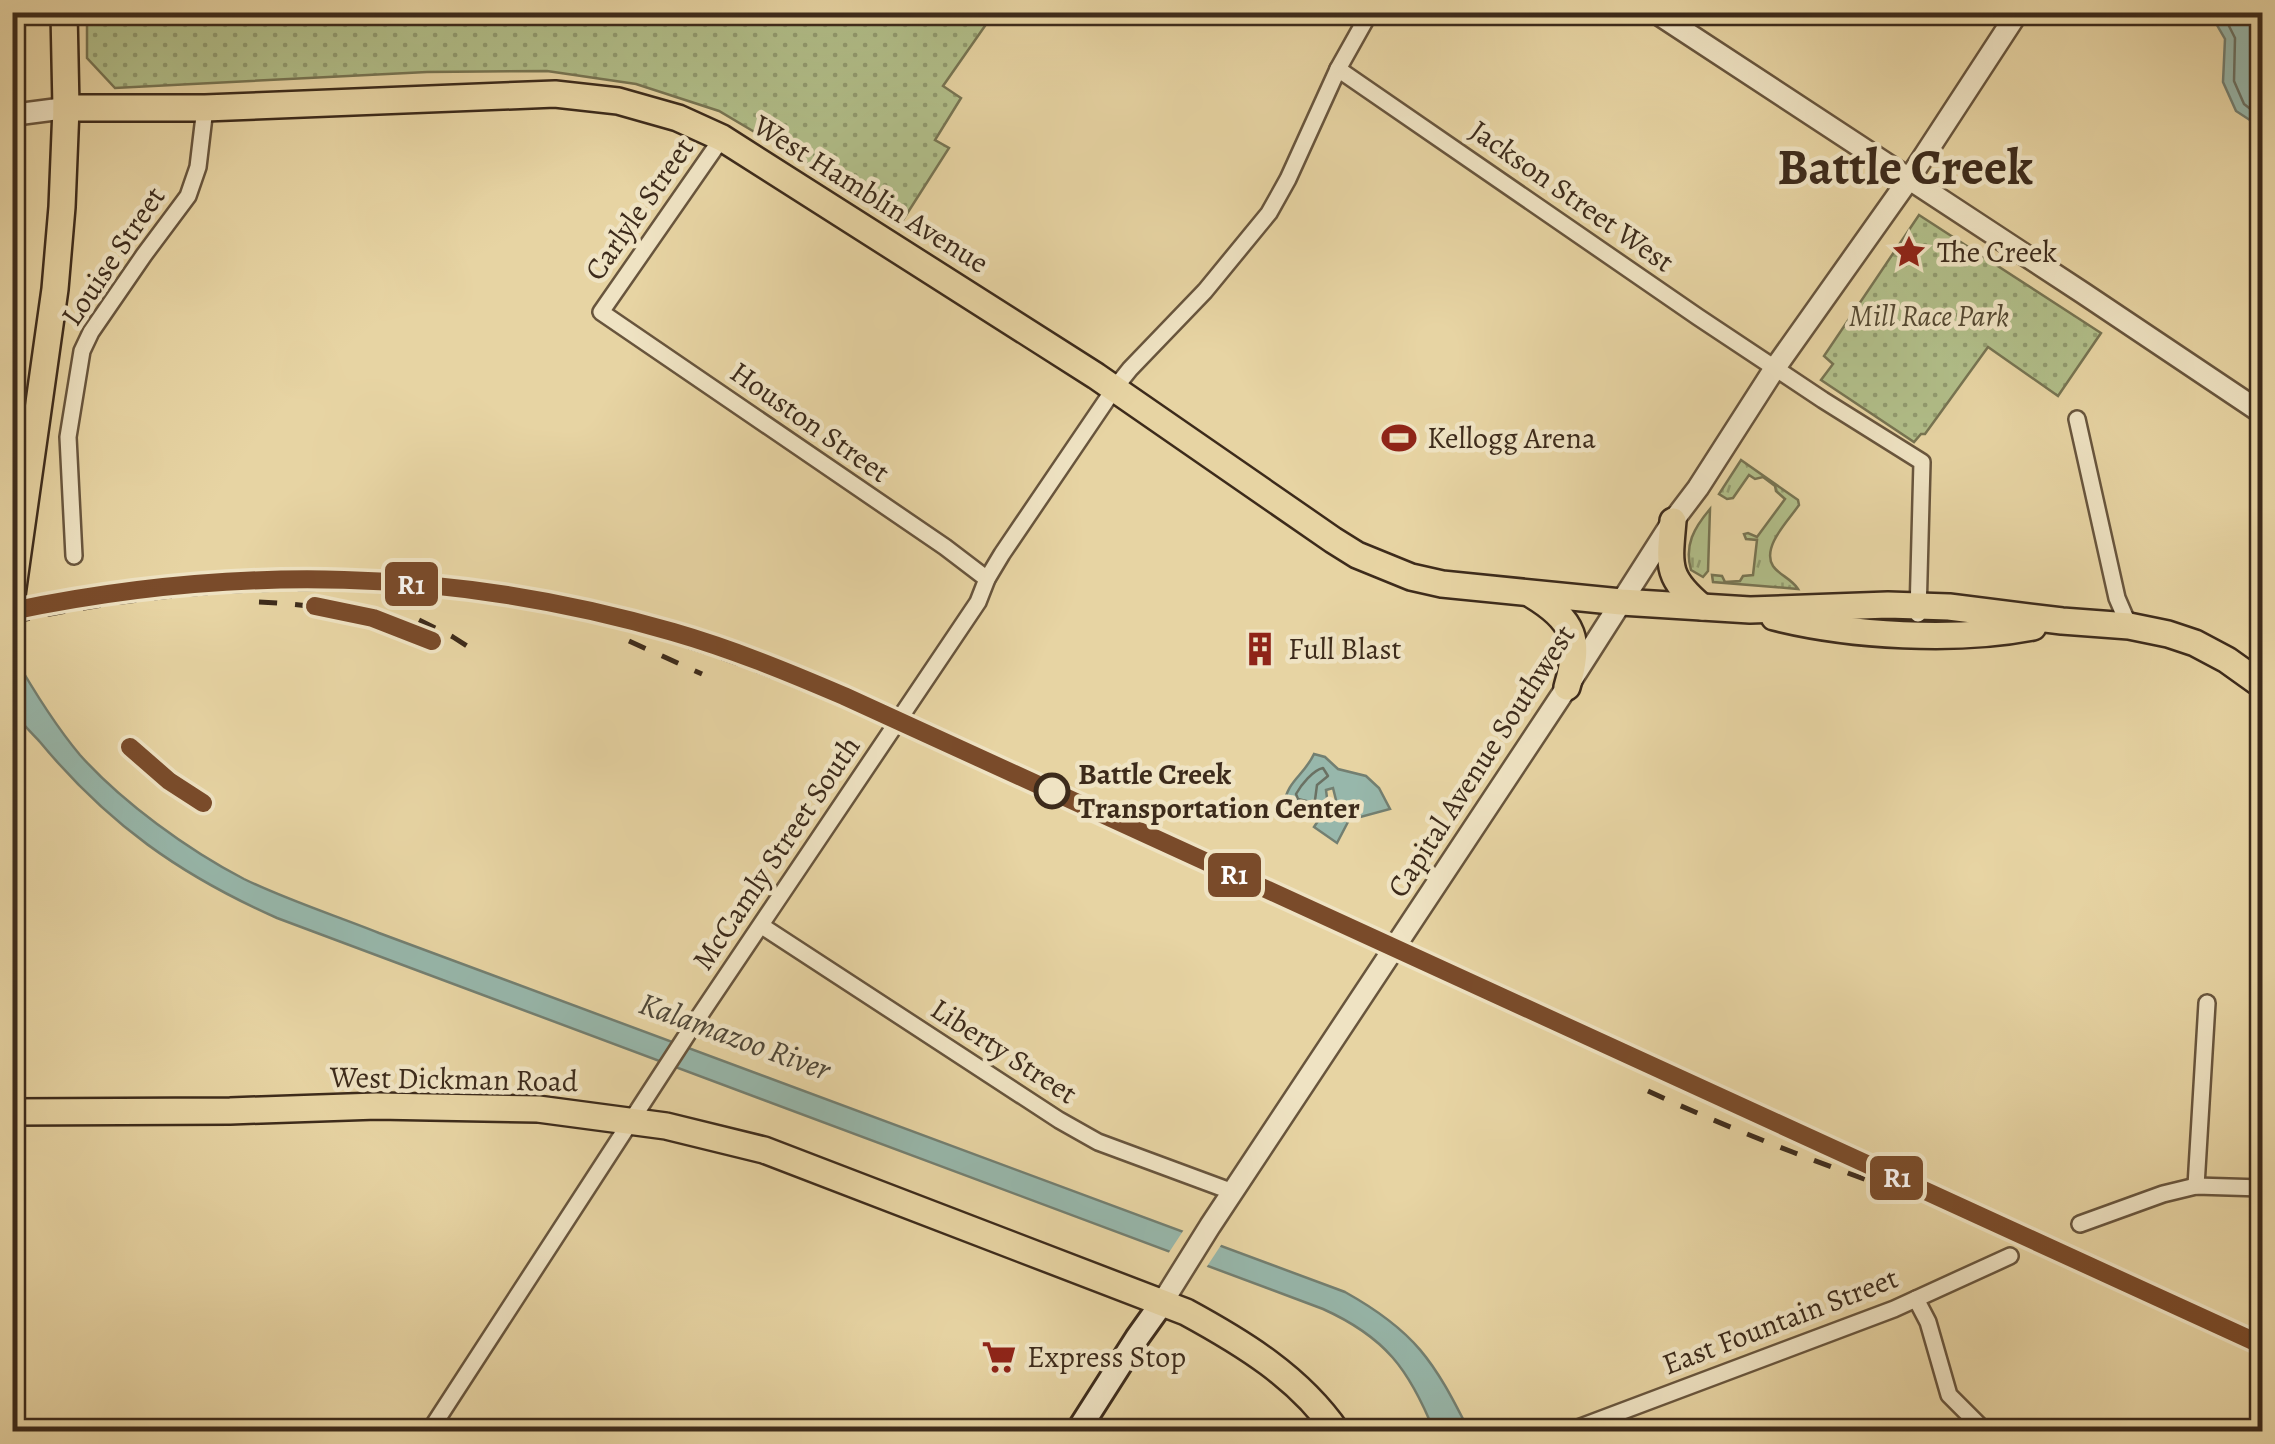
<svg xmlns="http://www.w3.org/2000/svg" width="2275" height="1444" font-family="Alegreya,serif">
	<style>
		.grass { fill: url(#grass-tufts); stroke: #777452; stroke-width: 2.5 }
		.park { fill: url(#park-dots); stroke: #777452; stroke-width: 2.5 }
		.water { fill: #97b7ab; stroke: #737f71; stroke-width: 2.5 }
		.pier { fill: #e7d4a3 }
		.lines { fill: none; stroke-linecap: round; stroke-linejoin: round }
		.shore { stroke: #6a7163; stroke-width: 2.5 }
		.minor-casing { stroke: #68553d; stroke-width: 20 }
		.tertiary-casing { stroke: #68553d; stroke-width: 25 }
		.secondary-casing { stroke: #3d2b1b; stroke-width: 28 }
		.primary-casing { stroke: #3d2b1b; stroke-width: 30 }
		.trunk-casing { stroke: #3d2b1b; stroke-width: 30 }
		.minor { stroke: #efe3c3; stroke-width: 15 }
		.tertiary { stroke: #efe3c3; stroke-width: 20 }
		.secondary { stroke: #efe3c3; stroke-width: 22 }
		.primary { stroke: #e7d4a3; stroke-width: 25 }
		.trunk { stroke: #e7d4a3; stroke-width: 25 }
		.rail { stroke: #3d2b1b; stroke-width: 5; stroke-dasharray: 18 18; stroke-linecap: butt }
		.rail-1-casing { stroke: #efe3c3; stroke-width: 25 }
		.rail-1 { stroke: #7a4b2a; stroke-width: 18 }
		.stop-dot { fill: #efe3c3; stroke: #3d2b1b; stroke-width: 5 }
		.labels { text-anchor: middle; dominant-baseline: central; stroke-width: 9; stroke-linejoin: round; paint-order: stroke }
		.street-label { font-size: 30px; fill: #3d2b1b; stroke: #efe3c3 }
		.poi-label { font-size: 30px; fill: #3d2b1b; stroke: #efe3c3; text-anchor: start }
		.park-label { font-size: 30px; font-style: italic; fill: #544831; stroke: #efe3c3 }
		.stop-label { font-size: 30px; font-weight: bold; fill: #3d2b1b; stroke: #efe3c3; text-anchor: start }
		.water-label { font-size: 32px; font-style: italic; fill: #4f4738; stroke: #efe3c3 }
		.town-label { font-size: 50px; font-weight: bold; fill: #3d2b1b; stroke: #efe3c3 }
		.line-badge { stroke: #efe3c3; stroke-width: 4 }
		.badge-label { font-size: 28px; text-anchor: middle; font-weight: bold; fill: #fff }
	</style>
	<defs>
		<pattern id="grass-tufts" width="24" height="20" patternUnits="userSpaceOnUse" patternTransform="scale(2.5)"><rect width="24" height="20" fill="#b1be89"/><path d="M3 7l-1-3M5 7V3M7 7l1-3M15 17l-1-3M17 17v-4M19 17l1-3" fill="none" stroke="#919b6f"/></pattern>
		<pattern id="park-dots" width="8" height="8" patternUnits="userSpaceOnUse" patternTransform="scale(2.5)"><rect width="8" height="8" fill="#b1be89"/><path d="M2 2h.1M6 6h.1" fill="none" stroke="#919b6f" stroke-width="1.8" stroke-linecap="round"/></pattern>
	</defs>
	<rect width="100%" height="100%" fill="#e7d4a3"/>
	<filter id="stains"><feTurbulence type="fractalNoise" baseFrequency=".002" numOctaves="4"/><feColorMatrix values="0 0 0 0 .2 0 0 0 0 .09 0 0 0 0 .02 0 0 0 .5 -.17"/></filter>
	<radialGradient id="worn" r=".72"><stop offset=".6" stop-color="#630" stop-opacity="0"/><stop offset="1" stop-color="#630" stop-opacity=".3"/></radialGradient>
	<!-- grass -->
	<g class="grass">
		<path d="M1741,460L1798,500L1799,505C1789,520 1761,547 1773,566C1779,575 1792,579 1798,589L1713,582L1712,575L1722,576L1725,582L1740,581L1743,576L1753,575L1757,540L1746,539L1744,534L1748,533L1757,537L1785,499L1776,491L1775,486L1763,477L1755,479L1749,475L1733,498L1727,499L1719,494Z"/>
		<path d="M1710,509L1708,571L1703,577L1691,570C1684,545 1694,528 1710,509Z"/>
	</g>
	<!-- park -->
	<g class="park">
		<polygon points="87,13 87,12 994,13 943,86 961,98 935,140 949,148 903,220 719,111 636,84 547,71 427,72 115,88 87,58"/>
		<polygon points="1919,215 2101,333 2058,396 1988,347 1925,434 1921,434 1914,442 1821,380 1833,364 1824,356"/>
	</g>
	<!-- water -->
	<g class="water">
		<polygon points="2210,13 2258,13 2262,25 2262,128 2236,111 2223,82 2225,39"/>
		<path d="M12,653C32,688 54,724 80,755C122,802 188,850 244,879C287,900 334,915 379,933L1345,1292C1415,1331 1434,1361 1469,1431H1434C1409,1369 1385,1337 1323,1309L277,918C180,875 108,824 40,742C32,733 15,718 13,706C9,690 13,669 12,653Z"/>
		<path d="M1314,754L1325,757L1338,769L1366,776L1379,788L1390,809L1349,820L1337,843L1314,827L1320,818L1323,819L1336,800L1333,788L1326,790L1327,798L1319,814L1283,807C1288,779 1303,777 1314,754Z"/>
	</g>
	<!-- pier -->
	<polygon class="pier" points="1185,1228 1223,1242 1204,1271 1166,1257"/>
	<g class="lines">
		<!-- shore -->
		<g class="shore">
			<polyline points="2222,12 2235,38 2234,81 2244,104 2262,118"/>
			<path d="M1323,768L1328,776L1317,785L1315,800L1310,802L1298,799L1296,794C1301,785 1313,770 1323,768Z"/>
		</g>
		<!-- minor casing -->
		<g class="minor-casing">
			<g id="minor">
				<polyline points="1338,69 1698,317 1823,400 1922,462 1918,614"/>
				<polyline points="722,138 601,312 945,547 987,579"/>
				<polyline points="2077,419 2117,598 2129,626"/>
				<polyline points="74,556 68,437 82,351 91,332 144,255 188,196 198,167 205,108"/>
				<polyline points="762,926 1059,1120 1098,1142 1233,1192"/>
				<polyline points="2196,1186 2207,1003"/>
				<polyline points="2080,1224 2163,1194 2196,1186 2262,1188"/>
				<polyline points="1916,1299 1928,1322 1949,1395 1986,1432"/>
				<polyline points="429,1432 694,1024 978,602 987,579 1002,554 1114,389 1130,369 1205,291 1269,213 1288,179 1338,69 1370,12"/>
				<polyline points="1567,1432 1894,1309 2010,1256"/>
			</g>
		</g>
		<!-- tertiary casing -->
		<g class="tertiary-casing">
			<g id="tertiary">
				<polyline points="1655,12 2083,293 2262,413"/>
				<polyline points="12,115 66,108"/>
				<polyline points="1162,1303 1210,1226 1567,687 1673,521 1698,488 1775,368 1909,179 2018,12"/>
			</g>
		</g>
		<!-- secondary casing -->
		<g class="secondary-casing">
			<polyline id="secondary" points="1077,1432 1137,1338 1162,1303"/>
		</g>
		<!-- primary casing -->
		<g class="primary-casing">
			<g id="primary">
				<polyline points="12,595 55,289 62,207 66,108"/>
				<path d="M12,1112L230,1111L377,1106L538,1109L666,1126L764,1150L1186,1312C1243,1343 1299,1377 1337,1432"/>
			</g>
		</g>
		<!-- trunk casing -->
		<g class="trunk-casing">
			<g id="trunk">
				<polyline points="64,12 66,108 205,108 555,94 618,101 678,118 722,138 1096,376 1333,540 1357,555 1411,577 1442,584 1621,602 1750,610 1888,605 1949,607 2062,621 2129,626 2168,634 2195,643 2227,660 2262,685"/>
				<path d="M1673,521C1669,566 1666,577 1702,607"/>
				<path d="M1532,595C1575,621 1581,640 1567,687"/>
				<path d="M1774,617C1849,636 1957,642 2033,627"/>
			</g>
		</g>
		<!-- minor -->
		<use href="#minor" class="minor"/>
		<!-- tertiary -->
		<use href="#tertiary" class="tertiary"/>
		<!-- secondary -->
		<use href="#secondary" class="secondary"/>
		<!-- primary -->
		<use href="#primary" class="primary"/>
		<!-- trunk -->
		<use href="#trunk" class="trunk"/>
		<!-- rail -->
		<g class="rail">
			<path d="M259,602C325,605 372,615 432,641"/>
			<polyline points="419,620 453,637 475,651"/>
			<path d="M12,622C201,580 396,577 585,618C674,638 760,670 844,706L1650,1075"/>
			<polyline points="629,641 702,674"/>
			<polyline points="130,747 169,781 203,803"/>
			<path d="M1648,1091C1741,1134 1832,1168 1928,1202"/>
		</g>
		<!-- rail-1 casing -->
		<g class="rail-1-casing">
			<g id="rail-1">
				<polyline points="315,606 373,618 432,641"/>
				<path d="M12,611C237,564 452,568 673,632C732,649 788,672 844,696L2262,1345"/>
				<polyline points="130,747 169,781 203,803"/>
			</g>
		</g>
		<!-- rail-1 -->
		<use href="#rail-1" class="rail-1"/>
	</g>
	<!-- icons -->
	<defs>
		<g id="sight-bare" transform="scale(2.7)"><path d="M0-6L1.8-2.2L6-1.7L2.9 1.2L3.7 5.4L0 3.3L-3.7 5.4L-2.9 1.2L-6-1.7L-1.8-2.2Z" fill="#8f2418" stroke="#efe3c3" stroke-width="2.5" paint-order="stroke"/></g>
		<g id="stadium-bare" transform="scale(2.7)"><path d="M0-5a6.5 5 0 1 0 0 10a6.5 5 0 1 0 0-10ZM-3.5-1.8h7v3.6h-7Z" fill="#8f2418" stroke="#efe3c3" stroke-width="2.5" paint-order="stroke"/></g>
		<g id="building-bare" transform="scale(2.7)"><path d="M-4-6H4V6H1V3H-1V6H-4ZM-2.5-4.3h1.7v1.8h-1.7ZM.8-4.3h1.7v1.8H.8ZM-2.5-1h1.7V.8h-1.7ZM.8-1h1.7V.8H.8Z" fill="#8f2418" stroke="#efe3c3" stroke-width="2.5" paint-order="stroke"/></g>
		<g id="supermarket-bare" transform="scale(2.7)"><path d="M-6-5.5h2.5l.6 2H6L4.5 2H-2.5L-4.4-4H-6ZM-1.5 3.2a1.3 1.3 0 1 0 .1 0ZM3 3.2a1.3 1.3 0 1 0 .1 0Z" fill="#8f2418" stroke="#efe3c3" stroke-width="2.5" paint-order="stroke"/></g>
	</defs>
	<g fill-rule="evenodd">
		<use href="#sight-bare" x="1909" y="252"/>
		<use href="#stadium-bare" x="1399" y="438"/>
		<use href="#building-bare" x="1260" y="649"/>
		<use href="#supermarket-bare" x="999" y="1357"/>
	</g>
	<!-- markers -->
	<circle class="stop-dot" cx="1052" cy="791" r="16"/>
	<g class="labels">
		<!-- street labels -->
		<g class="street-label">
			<text transform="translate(871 194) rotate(32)">West Hamblin Avenue</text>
			<text transform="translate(1572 196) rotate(35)">Jackson Street West</text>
			<text transform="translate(639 209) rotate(-55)">Carlyle Street</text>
			<text transform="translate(113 256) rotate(-56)">Louise Street</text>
			<text transform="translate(810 422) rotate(35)">Houston Street</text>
			<text transform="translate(1481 761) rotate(-57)">Capital Avenue Southwest</text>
			<text transform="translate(776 853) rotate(-56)">McCamly Street South</text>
			<text transform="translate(1004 1051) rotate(33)">Liberty Street</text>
			<text transform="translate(454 1079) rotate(1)">West Dickman Road</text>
			<text transform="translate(1780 1321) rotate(-21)">East Fountain Street</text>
		</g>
		<!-- poi labels -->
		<g class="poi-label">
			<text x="1937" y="252">The Creek</text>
			<text x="1427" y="438">Kellogg Arena</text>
			<text x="1288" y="649">Full Blast</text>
			<text x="1027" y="1357">Express Stop</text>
		</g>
		<!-- park labels -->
		<g class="park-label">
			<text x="1929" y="316">Mill Race Park</text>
		</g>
		<!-- stop labels -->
		<g class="stop-label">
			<text x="1078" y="774">Battle Creek<tspan x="1078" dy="34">Transportation Center</tspan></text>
		</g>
		<!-- water labels -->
		<g class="water-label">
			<text transform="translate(735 1036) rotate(20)">Kalamazoo River</text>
		</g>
		<!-- town labels -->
		<g class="town-label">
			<text x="1905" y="167">Battle Creek</text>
		</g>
	</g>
	<g class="line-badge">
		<rect x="383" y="560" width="57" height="48" rx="10" fill="#7a4b2a"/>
		<rect x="1206" y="851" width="57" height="48" rx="10" fill="#7a4b2a"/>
		<rect x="1868" y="1154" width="57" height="48" rx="10" fill="#7a4b2a"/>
	</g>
	<g class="badge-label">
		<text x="411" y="594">R1</text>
		<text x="1234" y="884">R1</text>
		<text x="1897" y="1187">R1</text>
	</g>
	<!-- margin -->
	<rect width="2275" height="1444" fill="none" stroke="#e7d4a3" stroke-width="50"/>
	<rect x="15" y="15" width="2245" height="1414" fill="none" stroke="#3d2b1b" stroke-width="5"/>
	<rect x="25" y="25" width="2225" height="1394" fill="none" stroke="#3d2b1b" stroke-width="2.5"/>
	<rect width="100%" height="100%" filter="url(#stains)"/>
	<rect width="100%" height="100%" fill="url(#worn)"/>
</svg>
